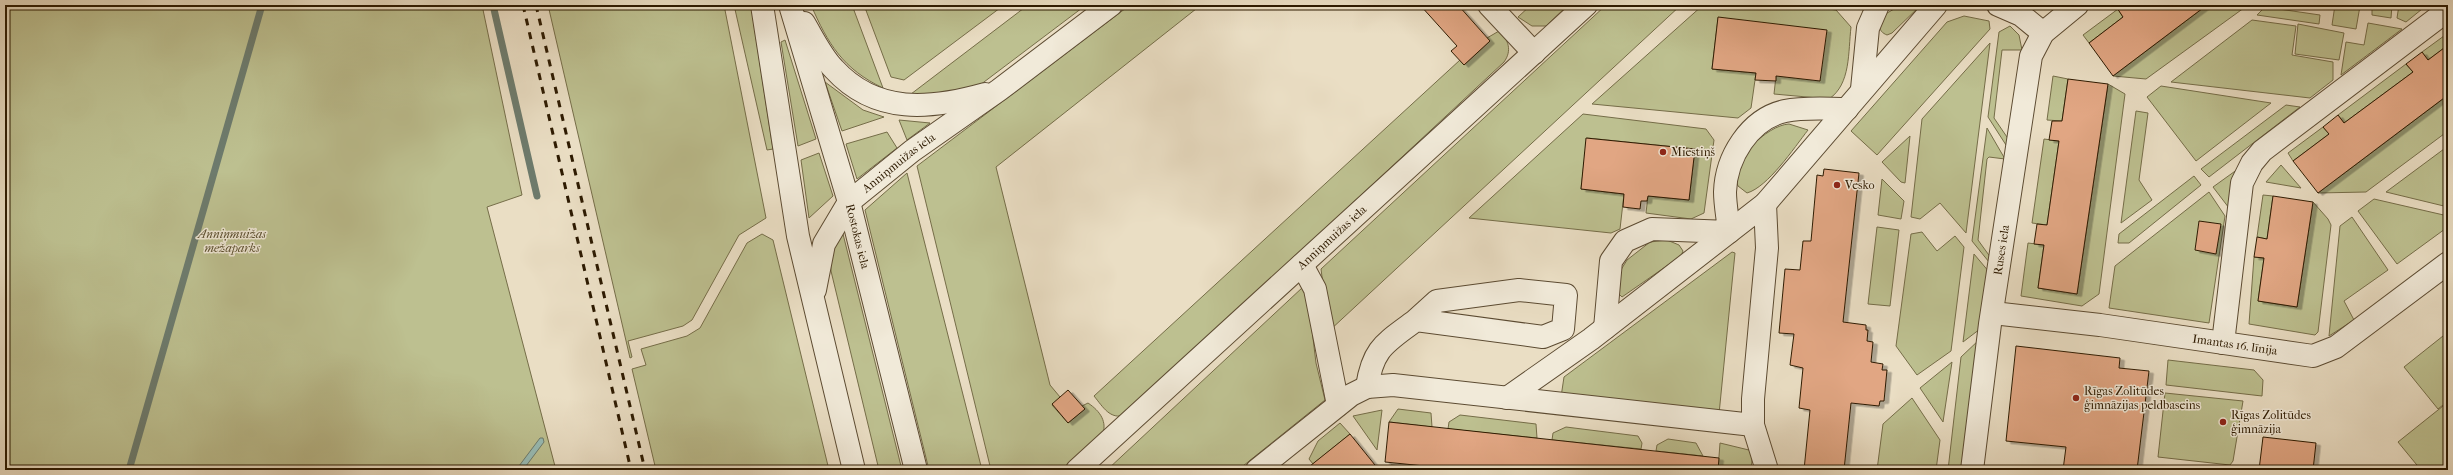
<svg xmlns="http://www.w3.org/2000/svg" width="2453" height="475" font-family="'IM FELL French Canon',serif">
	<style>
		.green { fill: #bdc090; stroke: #756d48 }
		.water { fill: #98bcb5; stroke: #6d7b6d }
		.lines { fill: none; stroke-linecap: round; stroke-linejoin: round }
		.stream { stroke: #6d7b6d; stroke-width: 7 }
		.building { fill: #e1a683; stroke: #2d1a01; filter: url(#shadow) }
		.minor-casing { stroke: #5c4b32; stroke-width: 24 }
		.minor { stroke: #f1ead9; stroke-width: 22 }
		.rail { stroke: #2d1a01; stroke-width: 3; stroke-dasharray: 7 7; stroke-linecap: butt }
		.poi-dot { fill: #8f2418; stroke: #f1ead9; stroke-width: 1.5 }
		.labels { text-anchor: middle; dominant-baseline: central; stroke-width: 3; stroke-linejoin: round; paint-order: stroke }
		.poi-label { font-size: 12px; fill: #2d1a01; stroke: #f1ead9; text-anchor: start }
		.street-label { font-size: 12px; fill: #2d1a01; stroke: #f1ead9 }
		.park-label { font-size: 12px; font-style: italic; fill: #584c2c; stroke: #f1ead9 }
	</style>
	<defs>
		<filter id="shadow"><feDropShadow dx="4.5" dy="2.5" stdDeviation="0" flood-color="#0004"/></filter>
	</defs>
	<rect width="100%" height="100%" fill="#eadec4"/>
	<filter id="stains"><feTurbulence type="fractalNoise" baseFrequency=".005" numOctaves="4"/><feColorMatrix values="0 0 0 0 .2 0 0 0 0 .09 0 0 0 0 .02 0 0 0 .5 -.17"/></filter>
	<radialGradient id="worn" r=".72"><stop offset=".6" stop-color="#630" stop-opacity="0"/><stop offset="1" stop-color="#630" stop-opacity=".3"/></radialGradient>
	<!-- green -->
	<g class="green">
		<polygon points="5,5 482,5 522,195 487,207 556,470 5,470"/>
		<polygon points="548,5 724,5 766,218 739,235 692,320 683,326 628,341 632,357 630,358"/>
		<polygon points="734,5 751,5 773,149 767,150"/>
		<path d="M811,5H852L883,88C843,69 828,44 811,5Z"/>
		<polygon points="864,5 1004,5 904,80 891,77"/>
		<polygon points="1028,5 1086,5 980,85 955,94 911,94"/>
		<path d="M1130,5H1201L996,167L1050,385L1060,397L1052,405L1068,423L1085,409L1082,406L1088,403C1100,411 1108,422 1102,436L1066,470H991L917,166Z"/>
		<polygon points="1531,5 1568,5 1546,26 1532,26 1518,17"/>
		<polygon points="1606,5 1681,5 1329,331 1321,269"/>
		<path d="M1703,5H1799L1836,10L1851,27C1848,52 1851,84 1829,99L1774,94L1776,76L1718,18L1712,69L1756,73L1751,108L1738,118L1592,104Z"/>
		<path d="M1901,5H1921L1892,33L1887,35C1877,31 1880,25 1882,16Z"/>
		<polygon points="2207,5 2248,5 2146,79 2113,76"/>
		<polygon points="2335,5 2360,6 2356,29 2332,25"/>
		<polygon points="2372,5 2392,5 2391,18 2372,15"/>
		<polygon points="2399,5 2427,5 2406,22 2397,18"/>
		<polygon points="2265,7 2320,15 2319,24 2257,15"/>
		<polygon points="2118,9 2123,17 2089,43 2083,35"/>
		<polygon points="1964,16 1989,21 1990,29 1877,155 1851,131 1947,22"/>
		<polygon points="2252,20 2296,26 2292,55 2333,62 2333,80 2310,98 2171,82"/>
		<polygon points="2368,23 2402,29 2341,75 2346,42 2364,45"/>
		<polygon points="2298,24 2344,33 2339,60 2295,54"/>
		<polygon points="2010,26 2019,35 2022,50 2002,50 1994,118 2009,140 2006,145 1988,117 1999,32"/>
		<path d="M1499,31C1509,40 1512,51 1504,62L1125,415C1110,420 1103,407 1094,396L1460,60L1464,65L1490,41L1487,38Z"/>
		<polygon points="2448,33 2448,45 2428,60 2422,52"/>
		<polygon points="785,40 816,139 798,146 781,42"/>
		<polygon points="1990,43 1966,233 1940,203 1920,219 1911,217 1922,119"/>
		<polygon points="2406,64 2413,72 2344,123 2338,115"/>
		<polygon points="2053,76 2068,79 2062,121 2047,120"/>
		<polygon points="825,82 863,110 884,117 842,131"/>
		<polygon points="2108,84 2125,94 2099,294 2082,306 2021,296 2028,243 2044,245 2038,288 2077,294"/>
		<polygon points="2161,86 2271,103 2196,161 2147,97"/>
		<polygon points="2448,95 2448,131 2366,192 2318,193"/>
		<polygon points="2286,105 2300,107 2209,177 2201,169"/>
		<polygon points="2136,111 2148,113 2139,180 2152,200 2121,223"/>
		<polygon points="1583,114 1706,129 1714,140 1704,213 1691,219 1646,213 1648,196 1689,200 1695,149 1587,138 1581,189 1624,194 1620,229 1611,233 1469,218"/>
		<polygon points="899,120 930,123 907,140"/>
		<path d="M1789,124L1808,130C1794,148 1768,187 1747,193L1738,186C1727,163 1767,125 1789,124Z"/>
		<polygon points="2323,127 2329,134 2293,161 2288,153"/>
		<polygon points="1987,128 2005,159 1989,157 1987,159 1978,240 1991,258 1989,262 1972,241"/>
		<polygon points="887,132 897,148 857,179 846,144"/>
		<polygon points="1910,136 1905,183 1901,182 1882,162"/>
		<polygon points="2044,139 2059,141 2047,225 2032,223"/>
		<polygon points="2448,146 2448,207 2386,192"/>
		<polygon points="819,153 833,196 809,218 801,160"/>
		<polygon points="2281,165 2301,188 2266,182"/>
		<polygon points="2238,169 2229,208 2213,187"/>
		<polygon points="907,173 982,470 929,470 865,210"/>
		<polygon points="2194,176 2201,185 2129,243 2118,243 2119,234"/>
		<polygon points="1882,179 1904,201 1901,219 1878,215"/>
		<polygon points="2209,192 2225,216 2209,323 2109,308 2115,266"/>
		<polygon points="2263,195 2273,196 2267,239 2257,237"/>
		<polygon points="2374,199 2448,216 2448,232 2445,229 2397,264 2358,211"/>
		<polygon points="2313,202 2328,219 2331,225 2318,332 2315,335 2249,324 2254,257 2264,258 2258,301 2297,307"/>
		<polygon points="2352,217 2388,270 2344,301 2354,320 2329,336 2340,226"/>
		<polygon points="1877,227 1899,230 1890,306 1868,304"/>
		<polygon points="842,230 902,470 879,470 831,271 830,257"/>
		<polygon points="1922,232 1937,251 1955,236 1964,247 1951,351 1917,375 1896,346 1911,234"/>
		<polygon points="762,234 773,240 829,470 656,470 632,369 646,365 641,349 687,336 700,328 747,243"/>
		<polygon points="1667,240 1679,245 1683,251 1681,256 1622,297 1618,293 1619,273 1627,260 1650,242"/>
		<polygon points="1732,252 1735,253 1719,414 1561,397 1564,377"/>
		<polygon points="1974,254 1990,273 1980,329 1963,342"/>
		<polygon points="1303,287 1307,289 1316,363 1325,400 1238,470 1107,470"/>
		<polygon points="2448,332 2448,401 2438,409 2404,367"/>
		<polygon points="1980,339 1964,470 1948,470 1961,357"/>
		<polygon points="2168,360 2254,370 2263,380 2262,396 2166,385"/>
		<polygon points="1952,362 1943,422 1920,388"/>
		<polygon points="2165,393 2243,401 2233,461 2230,465 2158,457"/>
		<polygon points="1912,398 1940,440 1936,470 1910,470 1907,467 1905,470 1877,470 1883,424"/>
		<polygon points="2448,402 2448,470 2421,470 2398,442"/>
		<polygon points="1398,409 1431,413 1432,427 1389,422"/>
		<polygon points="1382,410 1377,450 1353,416"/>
		<polygon points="1460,415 1536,424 1537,438 1448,429 1449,422"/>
		<polygon points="1340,423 1350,434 1313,464 1309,459 1318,441"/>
		<polygon points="1566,427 1638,436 1642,443 1641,449 1552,440 1553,433"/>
		<polygon points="1668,439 1696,443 1703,456 1656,451 1657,445"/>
		<polygon points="1720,443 1753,451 1751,470 1718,470"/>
		<polygon points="1391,465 1434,470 1393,470"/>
	</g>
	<!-- water -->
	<polygon class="water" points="540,438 543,438 544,442 523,470 516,470"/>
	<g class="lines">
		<!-- stream -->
		<g class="stream">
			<polyline points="493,5 537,196"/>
			<polyline points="129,470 262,5"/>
		</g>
	</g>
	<!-- building -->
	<g class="building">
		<polygon points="1420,5 1458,5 1490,41 1464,65 1451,51 1457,46"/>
		<polygon points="2115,5 2207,5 2113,76 2089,43 2123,17"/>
		<polygon points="1718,17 1827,30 1820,81 1776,76 1776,81 1755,80 1756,73 1712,69"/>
		<polygon points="2448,45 2448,95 2318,193 2293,161 2329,134 2323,127 2338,115 2344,123 2413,72 2406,64 2422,52 2428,60"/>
		<polygon points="2068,79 2108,84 2077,294 2038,288 2044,245 2034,244 2037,224 2047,225 2059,141 2049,140 2052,121 2062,121"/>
		<polygon points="1586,138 1695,149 1689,200 1648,196 1647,201 1641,201 1640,209 1631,208 1623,207 1624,194 1581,189"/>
		<polygon points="1824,169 1859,173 1843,322 1866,325 1866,330 1868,330 1867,341 1873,342 1871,362 1883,364 1882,370 1887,370 1884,401 1880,401 1879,406 1851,403 1844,470 1804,470 1810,410 1799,408 1803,368 1790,365 1794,334 1779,333 1785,269 1800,270 1803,241 1811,241 1817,175 1823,176"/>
		<polygon points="2273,196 2313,202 2297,307 2258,301 2264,258 2254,257 2257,237 2267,239"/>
		<polygon points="2199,221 2221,224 2216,254 2195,250"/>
		<polygon points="2016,346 2120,358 2119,368 2149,371 2137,470 2063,470 2066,447 2006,441"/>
		<polygon points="1068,390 1085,409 1068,423 1052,404"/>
		<polygon points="1389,422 1719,458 1718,470 1464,470 1385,462"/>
		<polygon points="1350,434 1379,470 1305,470"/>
		<polygon points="2263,437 2316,443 2313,470 2259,470"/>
	</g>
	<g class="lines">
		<!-- minor casing -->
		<g class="minor-casing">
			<g id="minor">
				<polyline points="762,5 798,236 854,470"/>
				<path id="s1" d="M790,5L849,202L916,470"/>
				<polyline points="1489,5 1534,53"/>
				<polyline points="1998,5 2021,15 2043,33"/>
				<path d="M804,23C813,38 822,57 834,69C876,115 931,109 985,94"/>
				<polyline points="1862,89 1868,28 1878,5"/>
				<polyline points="1765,204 1767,248 1753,399 1753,425 1767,470"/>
				<polyline points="1302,265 1315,289 1338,405"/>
				<path id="s2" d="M815,290L824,244L849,202L912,151L999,90L1111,5"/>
				<path id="s3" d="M1993,313L2100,325L2313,356L2336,347L2448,263"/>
				<path d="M1605,328L1611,261L1625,241L1652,229L1729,232C1728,219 1725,205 1725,192C1726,158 1749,119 1785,111C1805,107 1827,109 1847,109"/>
				<polyline points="2223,343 2242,183 2252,163 2262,151 2448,10"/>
				<path d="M1367,387C1373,347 1386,343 1416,320L1543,337L1563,329L1566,295L1519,290L1437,301L1416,320"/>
				<polyline points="1507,398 1591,339 1765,204 1936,5"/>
				<path id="s4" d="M1077,470L1586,5"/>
				<polyline points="1257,470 1351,395 1367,387 1393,385 1753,425"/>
				<path id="s5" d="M1972,470L1990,324L2031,56L2043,33L2077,5"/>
			</g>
		</g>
		<!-- minor -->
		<use href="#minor" class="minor"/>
		<!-- rail -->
		<g class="rail">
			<polyline points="523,5 631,470"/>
			<polyline points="536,5 645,470"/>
		</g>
	</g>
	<!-- markers -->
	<g class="poi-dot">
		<circle cx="1663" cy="152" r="4"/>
		<circle cx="1837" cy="185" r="4"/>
		<circle cx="2076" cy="398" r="4"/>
		<circle cx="2223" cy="422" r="4"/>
	</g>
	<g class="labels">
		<!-- poi labels -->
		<g class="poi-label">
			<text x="1671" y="152">Miestiņš</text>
			<text x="1845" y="185">Vesko</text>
			<text x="2084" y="391">Rīgas Zolitūdes<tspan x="2084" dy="14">ģimnāzijas peldbaseins</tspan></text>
			<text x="2231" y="415">Rīgas Zolitūdes<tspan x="2231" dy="14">ģimnāzija</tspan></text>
		</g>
		<!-- street labels -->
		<g class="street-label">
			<text stroke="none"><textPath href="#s2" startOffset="159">Anniņmuižas iela</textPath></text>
			<text stroke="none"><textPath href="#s1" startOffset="241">Rostokas iela</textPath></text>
			<text stroke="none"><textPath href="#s4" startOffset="345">Anniņmuižas iela</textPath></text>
			<text stroke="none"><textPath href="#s5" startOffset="222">Ruses iela</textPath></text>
			<text stroke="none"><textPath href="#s3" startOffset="244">Imantas 16. līnija</textPath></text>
		</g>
		<!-- park labels -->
		<g class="park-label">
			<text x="232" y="234">Anniņmuižas<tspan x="232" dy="14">mežaparks</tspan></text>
		</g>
	</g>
	<!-- margin -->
	<rect width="2453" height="475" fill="none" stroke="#eadec4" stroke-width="20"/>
	<rect x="6" y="6" width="2441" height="463" fill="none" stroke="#2d1a01" stroke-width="2"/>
	<rect x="10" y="10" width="2433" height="455" fill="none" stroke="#2d1a01"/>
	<rect width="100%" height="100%" filter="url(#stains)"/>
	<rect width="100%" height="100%" fill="url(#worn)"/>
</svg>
